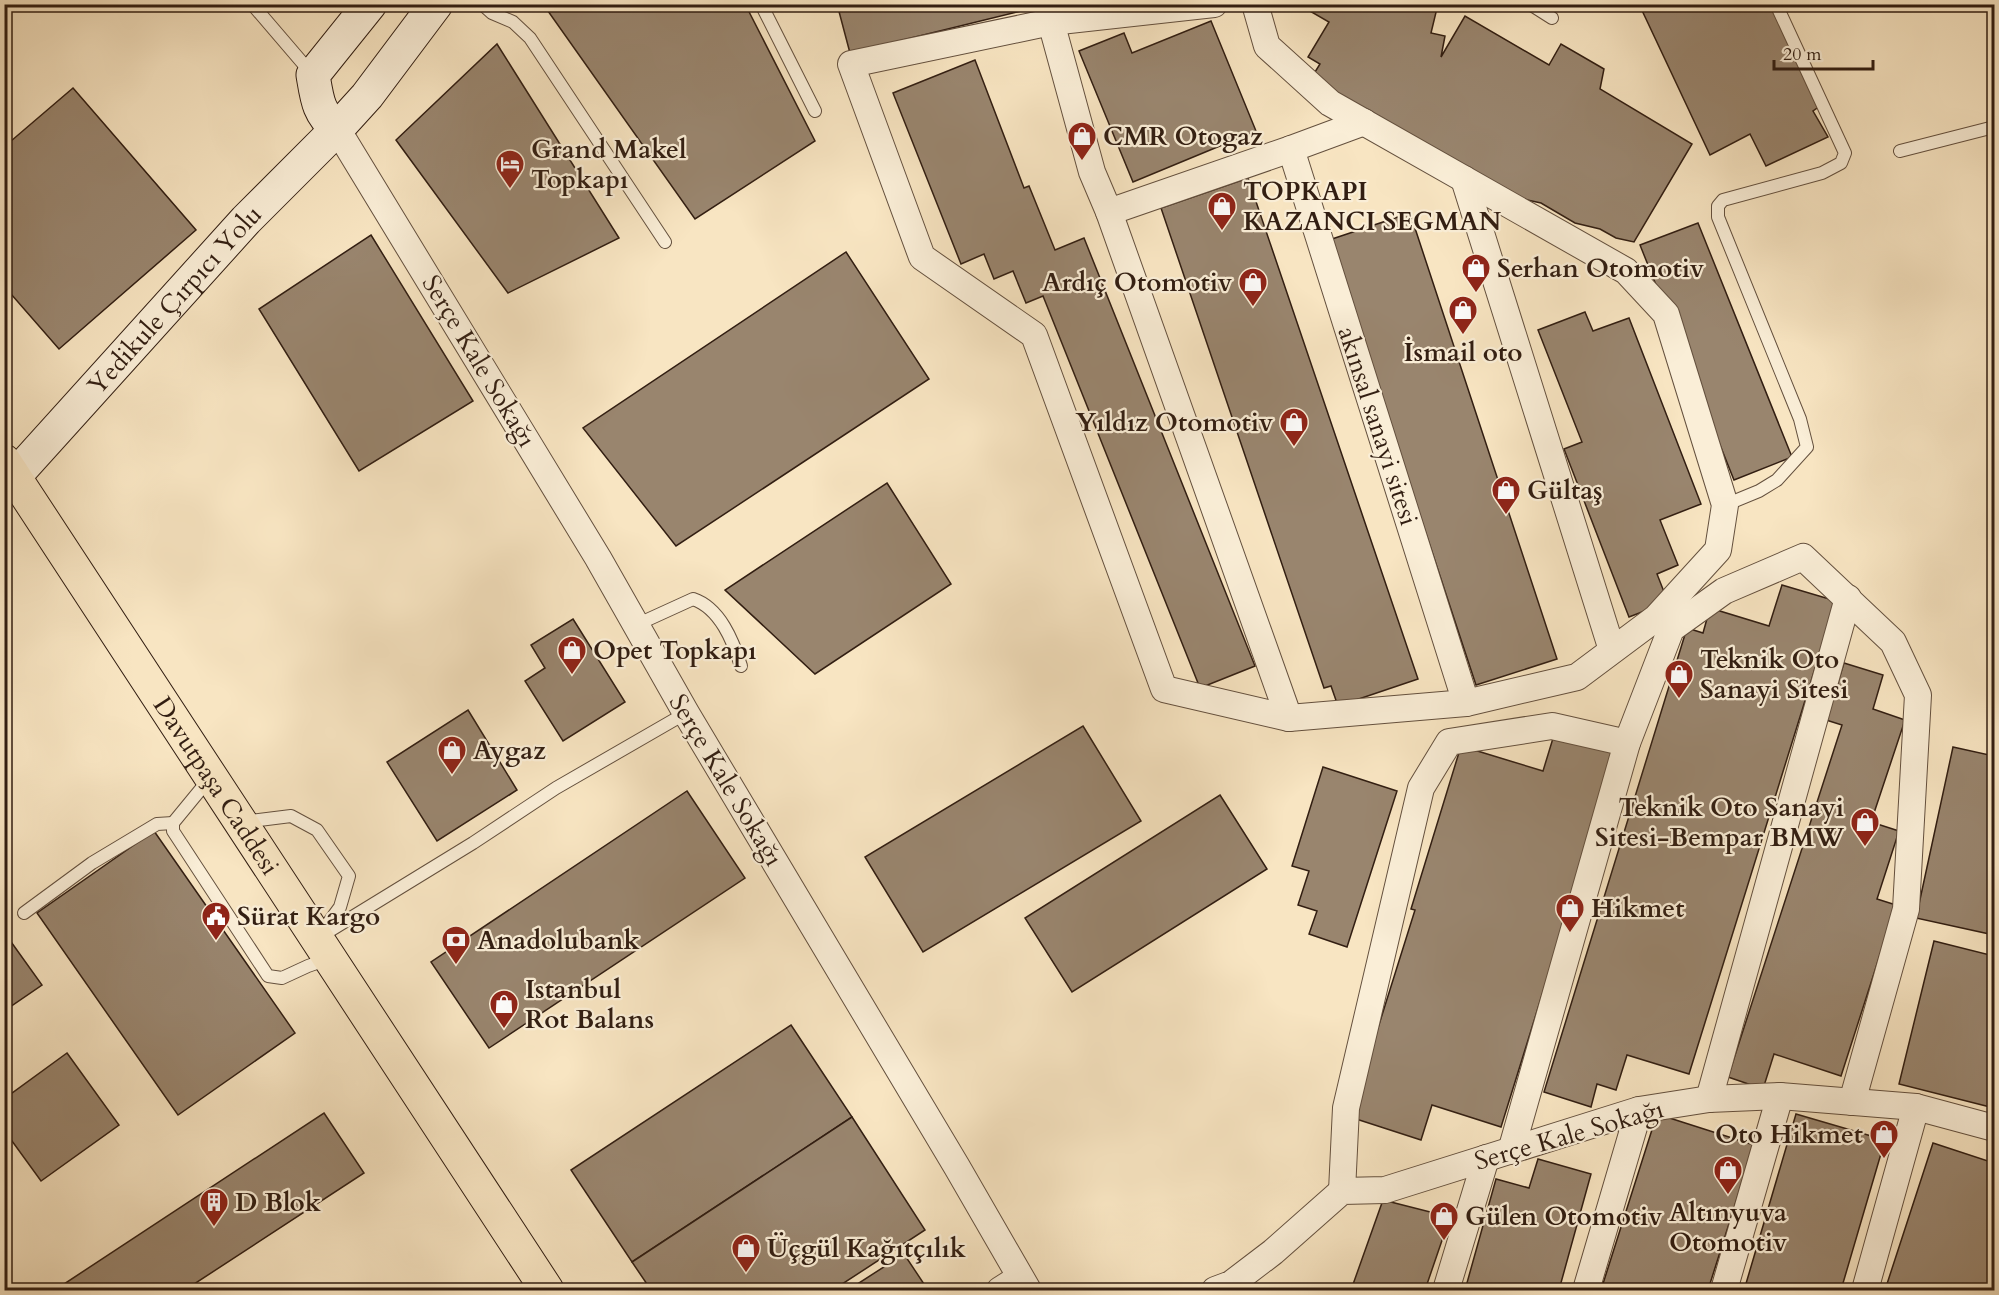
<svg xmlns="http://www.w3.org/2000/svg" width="1999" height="1295" font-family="Cardo,serif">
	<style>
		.building { fill: #99856e; stroke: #321e12; stroke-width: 1.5 }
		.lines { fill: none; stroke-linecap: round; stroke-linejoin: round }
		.lane-casing { stroke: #64503e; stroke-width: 14 }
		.street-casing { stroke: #64503e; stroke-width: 28 }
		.secondary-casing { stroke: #321e12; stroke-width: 35 }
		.primary-casing { stroke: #321e12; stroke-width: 35 }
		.lane { stroke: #faeed7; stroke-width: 12 }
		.street { stroke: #faeed7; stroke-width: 26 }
		.secondary { stroke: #faeed7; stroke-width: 33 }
		.primary { stroke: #f8e5c2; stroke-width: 33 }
		.labels { text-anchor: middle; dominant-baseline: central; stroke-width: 4.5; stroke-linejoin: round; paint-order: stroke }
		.poi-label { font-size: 26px; font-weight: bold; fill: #321e12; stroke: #faeed7; text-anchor: start }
		.street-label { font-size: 26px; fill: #321e12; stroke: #faeed7 }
	</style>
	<rect width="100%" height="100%" fill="#f8e5c2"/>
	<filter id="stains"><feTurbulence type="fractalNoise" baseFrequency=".00333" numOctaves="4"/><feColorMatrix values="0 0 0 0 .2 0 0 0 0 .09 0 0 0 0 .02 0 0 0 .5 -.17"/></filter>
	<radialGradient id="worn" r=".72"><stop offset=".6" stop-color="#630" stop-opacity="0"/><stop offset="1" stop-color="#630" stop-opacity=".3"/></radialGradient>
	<!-- building -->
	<g class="building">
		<polygon points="543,4 745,4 815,141 695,219"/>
		<polygon points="837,4 1050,4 850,53"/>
		<polygon points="1311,4 1438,4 1431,33 1445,36 1441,57 1465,16 1549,65 1561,44 1604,69 1600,89 1692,144 1634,242 1616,238 1600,229 1575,223 1541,203 1504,195 1310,80 1320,64 1308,57 1329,22 1308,10"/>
		<polygon points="1639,4 1772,4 1820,106 1813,111 1828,137 1766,166 1750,134 1710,155"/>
		<polygon points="1211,21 1256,131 1133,182 1079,51 1124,33 1132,53"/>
		<polygon points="497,44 619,238 508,293 396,140"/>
		<polygon points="975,60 1024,188 1029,186 1055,250 1084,238 1255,666 1200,688 1043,296 1026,303 1013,271 994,279 984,254 961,264 893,93"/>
		<polygon points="73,88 196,230 59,349 4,286 4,147"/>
		<polygon points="1248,178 1418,679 1338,706 1331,686 1324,688 1161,208"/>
		<polygon points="1410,213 1557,659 1476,685 1329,240"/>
		<polygon points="1698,223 1792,457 1734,480 1640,245"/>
		<polygon points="371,235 473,401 359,471 259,309"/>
		<polygon points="846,252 929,379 676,546 583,428"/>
		<polygon points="1585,312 1593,331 1629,318 1701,504 1660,520 1678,565 1657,574 1668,602 1629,617 1564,449 1582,442 1538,330"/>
		<polygon points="887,483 951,584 815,674 725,590"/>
		<polygon points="1782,585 1836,601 1689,1074 1627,1055 1616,1090 1597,1084 1591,1107 1544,1092 1687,628 1703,633 1710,608 1769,626"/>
		<polygon points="573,619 625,702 563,741 525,681 545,668 531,645"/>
		<polygon points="1844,663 1883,675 1873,709 1905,720 1871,822 1899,831 1877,899 1896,905 1841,1076 1774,1054 1763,1089 1728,1077 1842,725 1826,720"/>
		<polygon points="468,710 517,790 437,841 387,762"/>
		<polygon points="1083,726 1141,821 923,952 865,857"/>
		<polygon points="1554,735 1617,754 1501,1127 1432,1105 1421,1140 1350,1117 1415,910 1411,909 1461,746 1543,771"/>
		<polygon points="1953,747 1994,756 1994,935 1916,918"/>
		<polygon points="1323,767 1397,791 1347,947 1309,934 1317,911 1298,905 1309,871 1292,866"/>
		<polygon points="687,791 745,878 489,1048 431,962"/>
		<polygon points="1220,795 1267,869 1072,992 1025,918"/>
		<polygon points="154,831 295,1033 178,1115 37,913"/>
		<polygon points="4,932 42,985 4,1011"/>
		<polygon points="1934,941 1994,956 1994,1108 1899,1084"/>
		<polygon points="791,1025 852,1117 632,1262 571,1170"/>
		<polygon points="67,1053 119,1125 41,1181 4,1130 4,1099"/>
		<polygon points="324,1113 364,1173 185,1290 68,1290 64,1284"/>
		<polygon points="1657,1114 1754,1145 1708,1290 1601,1290"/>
		<polygon points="1796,1114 1885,1140 1841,1290 1731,1290 1733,1283 1745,1287"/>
		<polygon points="852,1117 925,1230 833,1290 651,1290 632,1262"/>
		<polygon points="1933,1143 1994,1163 1994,1290 1885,1290"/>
		<polygon points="1538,1159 1591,1174 1559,1290 1465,1290 1496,1179 1529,1188"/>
		<polygon points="1383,1200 1450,1217 1425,1290 1351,1290"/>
		<polygon points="904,1254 928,1290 848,1290"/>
	</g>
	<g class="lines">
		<!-- lane casing -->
		<g class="lane-casing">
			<g id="lane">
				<polyline points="252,4 312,74"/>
				<polyline points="482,4 492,13 513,22 530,38 665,242"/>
				<polyline points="761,4 815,111"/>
				<polyline points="1530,4 1552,18"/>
				<polyline points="1900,151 1994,127"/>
				<polyline points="1725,505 1759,491 1777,480 1807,447 1800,419 1718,217 1718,206 1723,200 1822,173 1841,163 1845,153 1776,4"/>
				<path d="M636,625L693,599C720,608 733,641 741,666"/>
				<polyline points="210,778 173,823 173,831 268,976 282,978 308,966 328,959"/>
				<polyline points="243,822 291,816 317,830 349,876 340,907 321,933"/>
				<polyline points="24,913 92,863 157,824 173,823"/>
				<polyline points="318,938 473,843 556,788 686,713"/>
			</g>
		</g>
		<!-- street casing -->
		<g class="street-casing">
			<g id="street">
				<polyline points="1214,4 1051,22 851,64 922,257 1034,335 1164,689 1289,718 1466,703 1577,677 1656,618 1718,550 1725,505 1666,314 1626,271 1330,103 1267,46 1255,4"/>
				<polyline points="1051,22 1092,172 1109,212 1291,149 1364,122"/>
				<polyline points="337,129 598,558 686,713 957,1167 1028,1290"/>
				<polyline points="1291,149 1466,703"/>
				<polyline points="1464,179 1612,650"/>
				<polyline points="1109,212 1289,718"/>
				<polyline points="1709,1099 1848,598"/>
				<polyline points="1511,1151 1627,743 1671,629 1724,591 1803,557 1893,642 1918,695 1906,909 1852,1102"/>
				<polyline points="1342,1191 1346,1108 1421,788 1449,742 1552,726 1627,743"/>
				<polyline points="1000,1290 1019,1278"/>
				<polyline points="1215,1290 1231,1284 1273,1252 1342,1191 1385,1190 1639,1110 1709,1099 1780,1096 1916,1107 1994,1128"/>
				<polyline points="1446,1290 1486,1158"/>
				<polyline points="1586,1290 1639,1110"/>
				<polyline points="1724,1290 1780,1096"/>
				<polyline points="1865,1290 1916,1107"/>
			</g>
		</g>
		<!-- secondary casing -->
		<g class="secondary-casing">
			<g id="secondary">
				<path d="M337,129C318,113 317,99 313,75L370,4"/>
				<path id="s1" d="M4,488L246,220L337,129L367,96L436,4"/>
			</g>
		</g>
		<!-- primary casing -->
		<g class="primary-casing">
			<g id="primary">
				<path id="s2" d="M4,461L547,1290"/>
			</g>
		</g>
		<!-- lane -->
		<use href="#lane" class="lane"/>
		<!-- street -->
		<use href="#street" class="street"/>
		<!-- secondary -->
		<use href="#secondary" class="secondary"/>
		<!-- primary -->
		<use href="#primary" class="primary"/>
	</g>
	<!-- icons -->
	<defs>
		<g id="shop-pin" transform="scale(1.5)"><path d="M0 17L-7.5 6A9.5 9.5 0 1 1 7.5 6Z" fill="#8f2418" stroke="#faeed7"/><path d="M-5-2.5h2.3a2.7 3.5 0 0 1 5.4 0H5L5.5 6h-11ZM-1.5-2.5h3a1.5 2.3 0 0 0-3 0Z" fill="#fff"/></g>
		<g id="hotel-pin" transform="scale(1.5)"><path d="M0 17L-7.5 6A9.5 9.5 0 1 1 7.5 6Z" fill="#8f2418" stroke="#faeed7"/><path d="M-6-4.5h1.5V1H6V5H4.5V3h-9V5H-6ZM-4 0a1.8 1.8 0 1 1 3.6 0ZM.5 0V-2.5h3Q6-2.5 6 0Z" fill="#fff"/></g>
		<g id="civic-pin" transform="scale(1.5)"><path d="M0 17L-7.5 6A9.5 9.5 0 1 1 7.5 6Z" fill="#8f2418" stroke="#faeed7"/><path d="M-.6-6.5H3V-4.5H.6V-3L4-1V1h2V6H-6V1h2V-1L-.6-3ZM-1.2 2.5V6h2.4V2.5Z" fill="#fff"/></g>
		<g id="bank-pin" transform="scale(1.5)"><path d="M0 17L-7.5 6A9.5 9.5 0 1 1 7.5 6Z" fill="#8f2418" stroke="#faeed7"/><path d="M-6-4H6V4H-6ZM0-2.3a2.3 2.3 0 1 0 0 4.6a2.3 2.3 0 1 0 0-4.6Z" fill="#fff"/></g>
		<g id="building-pin" transform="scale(1.5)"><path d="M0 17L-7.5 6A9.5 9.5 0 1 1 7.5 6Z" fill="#8f2418" stroke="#faeed7"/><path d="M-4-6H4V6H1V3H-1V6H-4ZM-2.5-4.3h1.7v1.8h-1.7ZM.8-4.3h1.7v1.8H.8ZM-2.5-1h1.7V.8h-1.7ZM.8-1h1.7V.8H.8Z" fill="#fff"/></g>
	</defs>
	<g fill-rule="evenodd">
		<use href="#shop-pin" x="1082" y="136"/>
		<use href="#hotel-pin" x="510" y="164"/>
		<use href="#shop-pin" x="1222" y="206"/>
		<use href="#shop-pin" x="1476" y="268"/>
		<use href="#shop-pin" x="1253" y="282"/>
		<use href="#shop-pin" x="1463" y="310"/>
		<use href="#shop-pin" x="1294" y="422"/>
		<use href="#shop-pin" x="1506" y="490"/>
		<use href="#shop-pin" x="572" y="650"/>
		<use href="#shop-pin" x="1679" y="674"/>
		<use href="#shop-pin" x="452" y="750"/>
		<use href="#shop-pin" x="1865" y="822"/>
		<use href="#shop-pin" x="1570" y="908"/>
		<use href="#civic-pin" x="216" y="916"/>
		<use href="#bank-pin" x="456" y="940"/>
		<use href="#shop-pin" x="504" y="1004"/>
		<use href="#shop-pin" x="1884" y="1134"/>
		<use href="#shop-pin" x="1728" y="1170"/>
		<use href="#building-pin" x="214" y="1202"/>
		<use href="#shop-pin" x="1444" y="1216"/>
		<use href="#shop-pin" x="746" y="1248"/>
	</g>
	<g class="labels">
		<!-- poi labels -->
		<g class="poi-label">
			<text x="1103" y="136">CMR Otogaz</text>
			<text x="531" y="149">Grand Makel<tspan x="531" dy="30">Topkapı</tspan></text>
			<text x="1243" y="191">TOPKAPI<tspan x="1243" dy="30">KAZANCI SEGMAN</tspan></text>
			<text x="1497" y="268">Serhan Otomotiv</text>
			<text x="1232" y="282" text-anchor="end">Ardıç Otomotiv</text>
			<text x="1463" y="352" text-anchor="middle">İsmail oto</text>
			<text x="1273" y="422" text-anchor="end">Yıldız Otomotiv</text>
			<text x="1527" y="490">Gültaş</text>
			<text x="593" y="650">Opet Topkapı</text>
			<text x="1700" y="659">Teknik Oto<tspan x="1700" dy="30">Sanayi Sitesi</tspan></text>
			<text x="473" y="750">Aygaz</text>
			<text x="1844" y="807" text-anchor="end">Teknik Oto Sanayi<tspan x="1844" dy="30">Sitesi-Bempar BMW</tspan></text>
			<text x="1591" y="908">Hikmet</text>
			<text x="237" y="916">Sürat Kargo</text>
			<text x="477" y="940">Anadolubank</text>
			<text x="525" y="989">Istanbul<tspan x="525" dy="30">Rot Balans</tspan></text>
			<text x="1863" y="1134" text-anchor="end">Oto Hikmet</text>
			<text x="235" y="1202">D Blok</text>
			<text x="1728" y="1212" text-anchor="middle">Altınyuva<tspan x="1728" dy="30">Otomotiv</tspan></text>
			<text x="1465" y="1216">Gülen Otomotiv</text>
			<text x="767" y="1248">Üçgül Kağıtçılık</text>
		</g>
		<!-- street labels -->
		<g class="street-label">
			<text stroke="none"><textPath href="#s1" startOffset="254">Yedikule Çırpıcı Yolu</textPath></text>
			<text transform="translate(479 361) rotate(59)">Serçe Kale Sokağı</text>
			<text transform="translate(1378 426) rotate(72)">akınsal sanayi sitesi</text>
			<text transform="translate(726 780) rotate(59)">Serçe Kale Sokağı</text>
			<text stroke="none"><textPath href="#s2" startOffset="388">Davutpaşa Caddesi</textPath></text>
			<text transform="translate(1569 1135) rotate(-16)">Serçe Kale Sokağı</text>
		</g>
	</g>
	<!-- margin -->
	<rect width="1999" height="1295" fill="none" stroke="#f8e5c2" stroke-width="24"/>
	<rect x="6" y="6" width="1987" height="1283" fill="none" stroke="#321e12" stroke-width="3"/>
	<rect x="12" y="12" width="1975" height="1271" fill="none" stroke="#321e12" stroke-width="1.5"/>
	<!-- scale -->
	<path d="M1774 60v9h99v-9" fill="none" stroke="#321e12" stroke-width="3"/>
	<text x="1783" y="60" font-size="18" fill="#321e12" stroke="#faeed7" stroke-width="4.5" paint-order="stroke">20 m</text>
	<rect width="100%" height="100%" filter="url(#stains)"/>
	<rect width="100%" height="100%" fill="url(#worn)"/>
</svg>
